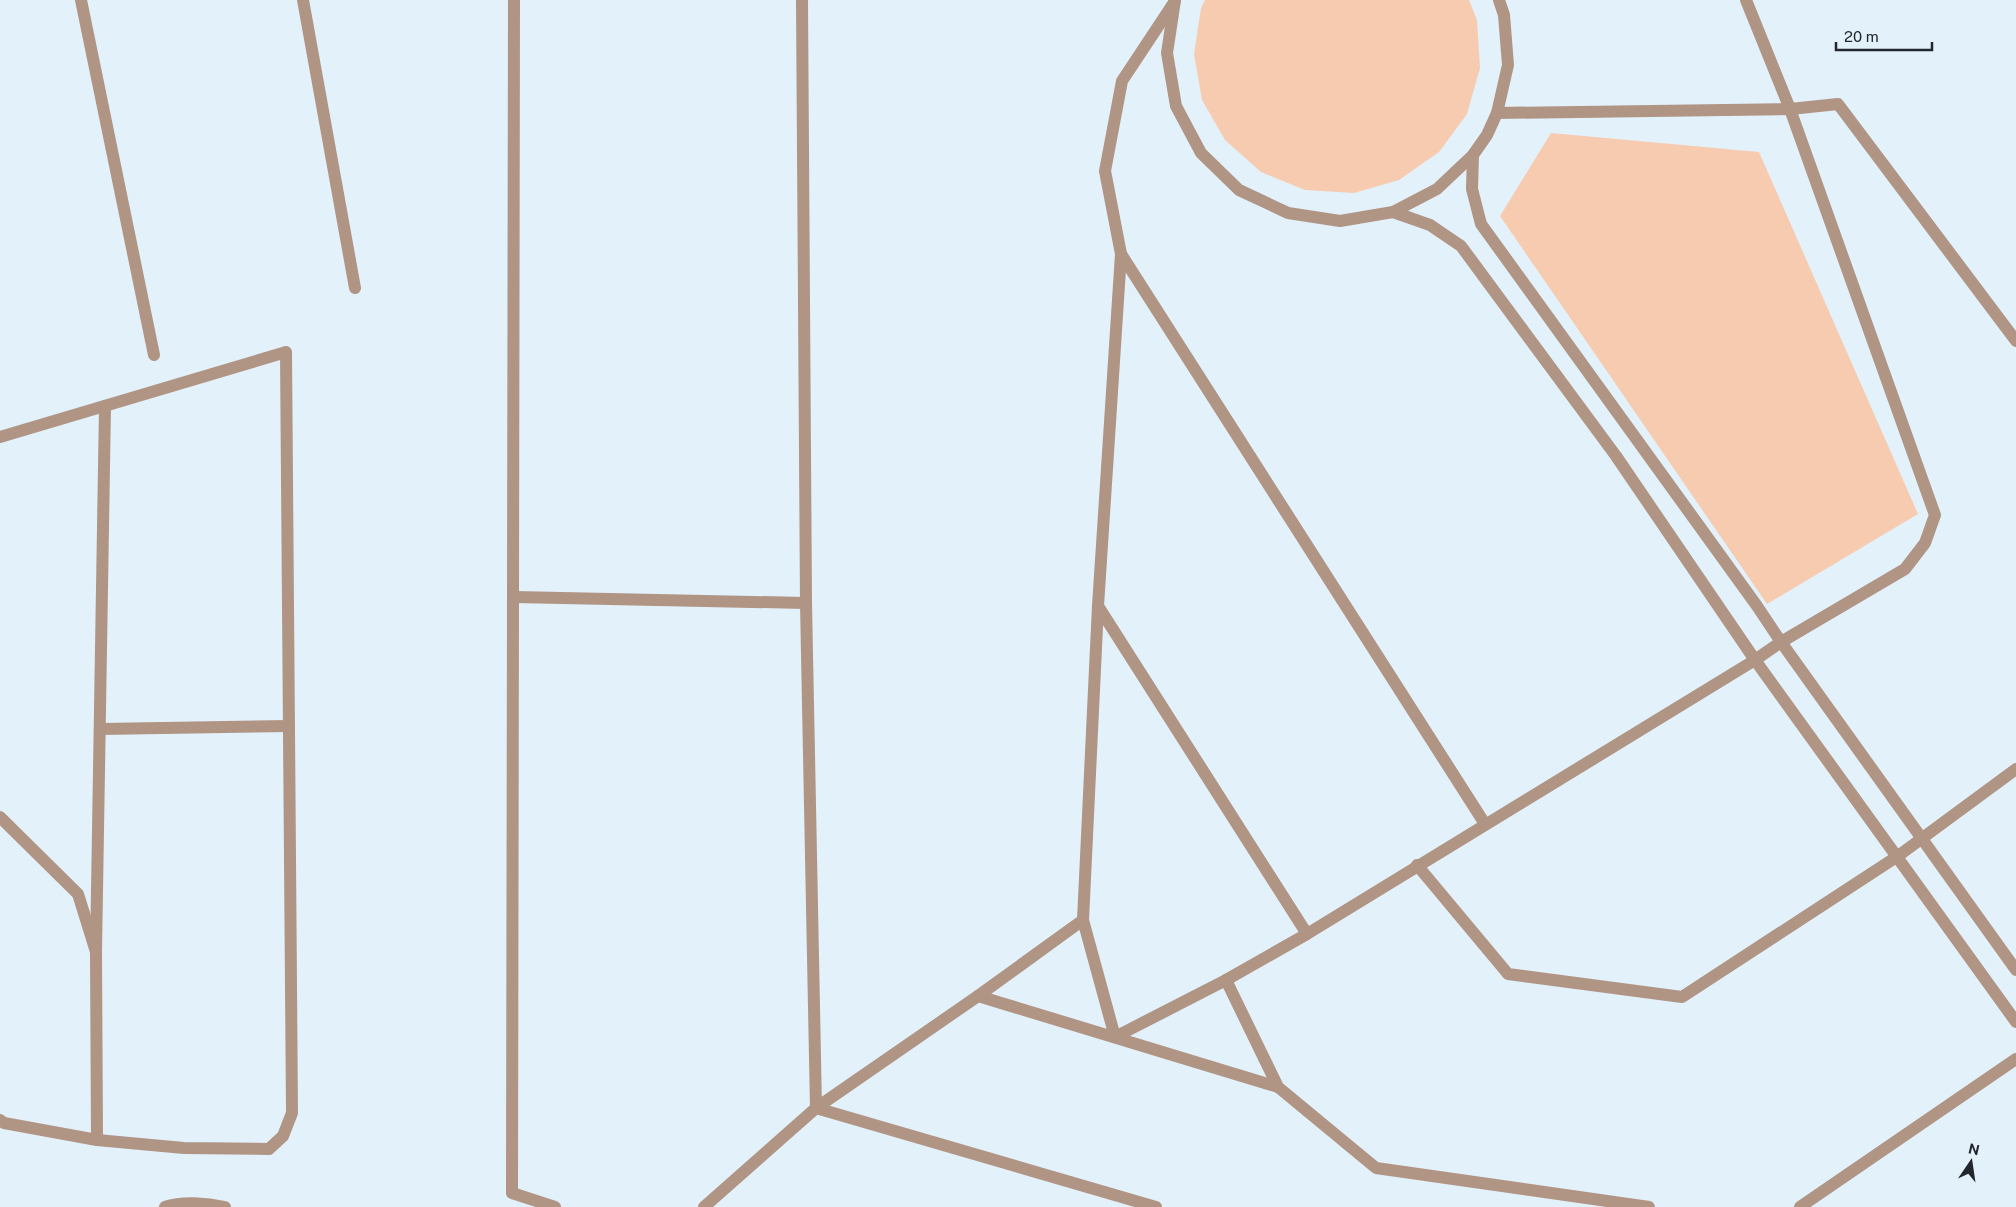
<svg xmlns="http://www.w3.org/2000/svg" width="2016" height="1207" font-family="'Public Sans',sans-serif">
	<style>
		.green { fill: #f7cbb0 }
		.lines { fill: none; stroke-linecap: round; stroke-linejoin: round }
		.minor { stroke: #b09484; stroke-width: 12 }
		.tertiary { stroke: #b09484; stroke-width: 12 }
	</style>
	<rect width="100%" height="100%" fill="#e3f1fb"/>
	<!-- green -->
	<g class="green">
		<polygon points="1205,0 1469,0 1477,20 1480,68 1467,114 1439,152 1399,180 1354,193 1305,190 1261,172 1225,140 1202,100 1194,54 1201,8"/>
		<polygon points="1551,133 1759,152 1918,514 1767,604 1500,216"/>
	</g>
	<g class="lines">
		<!-- minor -->
		<g class="minor">
			<polyline points="81,0 154,355"/>
			<polyline points="303,0 355,288"/>
			<polyline points="514,0 512,1193 555,1207"/>
			<polyline points="802,0 806,603 816,1108"/>
			<polyline points="1175,1 1122,81 1105,171 1121,254 1098,606 1083,920 1115,1037 1226,980 1307,934 1755,660 1781,642 1905,569 1925,543 1935,515 1790,109 1746,0"/>
			<polyline points="1497,113 1790,109 1838,104 2016,341"/>
			<polyline points="1121,254 1485,824"/>
			<polyline points="0,437 286,352 292,1113 283,1136 269,1149 184,1148 97,1140 4,1123 0,1120"/>
			<polyline points="514,597 806,603"/>
			<polyline points="1098,606 1307,934"/>
			<polyline points="100,729 289,726"/>
			<polyline points="0,817 78,894 96,952 97,1140"/>
			<polyline points="1417,865 1508,974 1682,997 1898,856 2016,769"/>
			<polyline points="96,952 105,406"/>
			<polyline points="1226,980 1278,1087 1376,1168 1649,1207"/>
			<polyline points="978,996 1278,1087"/>
			<polyline points="816,1108 1156,1207"/>
			<path d="M165,1207C182,1201 207,1203 225,1207"/>
			<polyline points="704,1207 816,1108 978,996 1083,920"/>
			<polyline points="1800,1207 2016,1059"/>
		</g>
		<!-- tertiary -->
		<g class="tertiary">
			<polyline points="1175,0 1167,53 1176,106 1201,153 1239,190 1288,213 1340,221 1393,212 1437,189 1473,155 1487,135 1497,113 1508,65 1504,15 1499,0"/>
			<polyline points="1473,155 1472,189 1481,224 1757,606 1781,642 2016,970"/>
			<polyline points="1393,212 1430,225 1461,246 1616,456 1755,660 2016,1022"/>
		</g>
	</g>
	<!-- north arrow -->
	<g transform="translate(1971 1162) rotate(13)" stroke="#e3f1fb" stroke-width="4" paint-order="stroke">
	<path d="M0-4L9 19L0 12L-9 19Z" fill="#22272b"/>
	<text y="-8" font-size="14" font-weight="bold" text-anchor="middle" fill="#22272b">N</text>
	</g>
	<!-- scale -->
	<path d="M1836 42v8h96v-8" fill="none" stroke="#22272b" stroke-width="2.5"/>
	<text x="1844" y="42" font-size="15" fill="#22272b" stroke="#e3f1fb" stroke-width="4" paint-order="stroke">20 m</text>
</svg>
